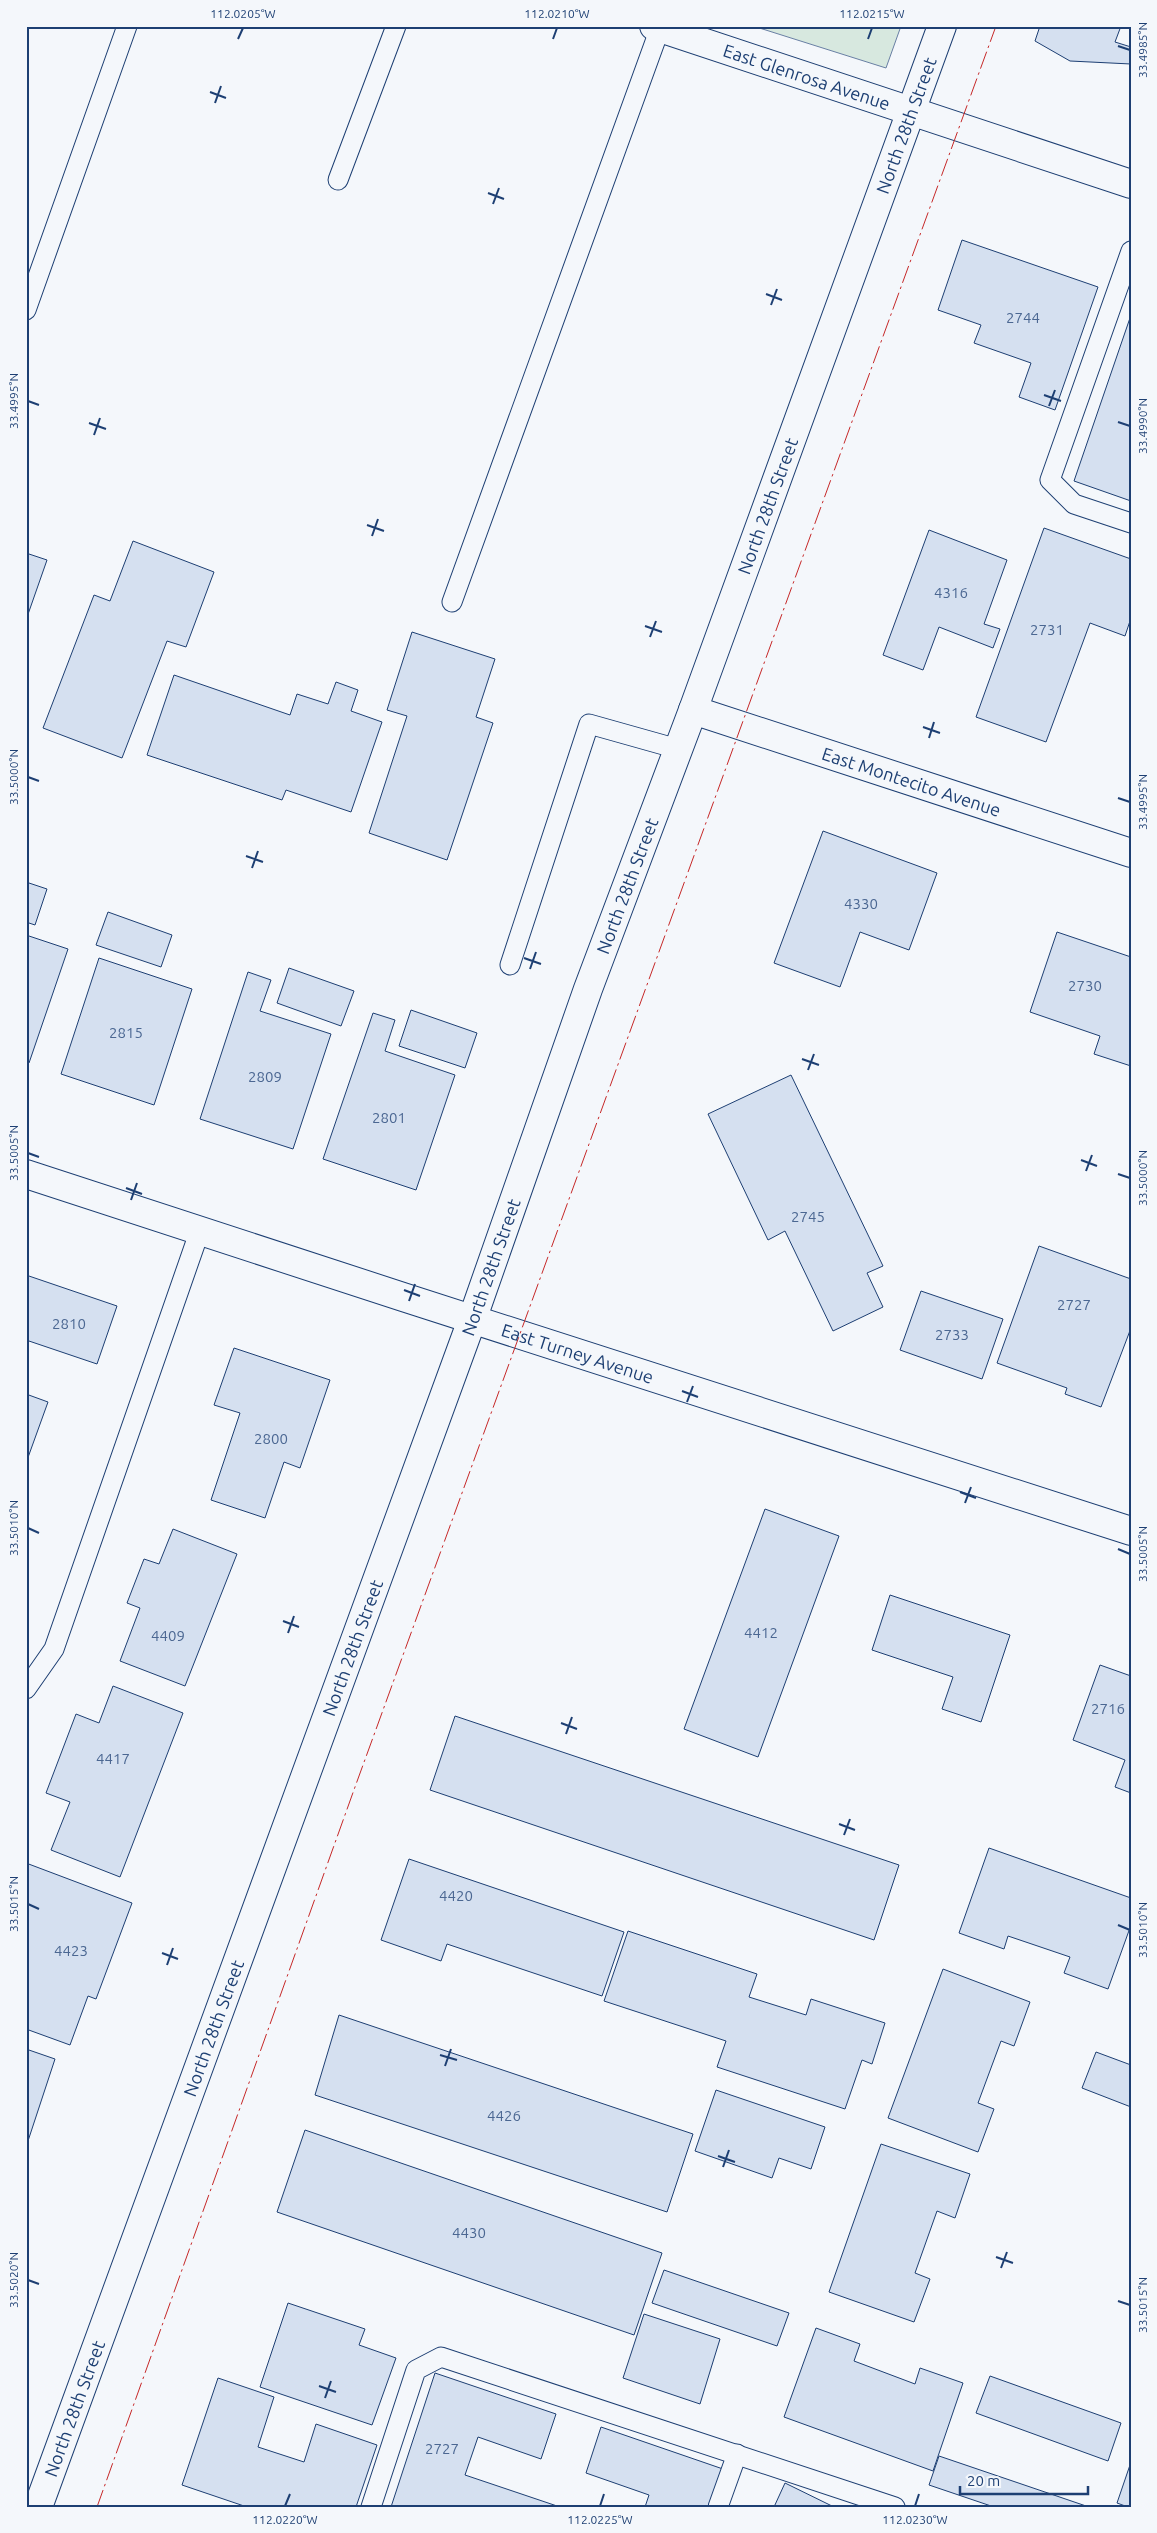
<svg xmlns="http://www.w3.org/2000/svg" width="1157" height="2533" font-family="Ubuntu,sans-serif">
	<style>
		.green { fill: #d7e8df; stroke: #687fa3 }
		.building { fill: #d5e0f0; stroke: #1d3f73 }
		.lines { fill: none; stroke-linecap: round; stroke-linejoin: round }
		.service-casing { stroke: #1d3f73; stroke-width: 21 }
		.minor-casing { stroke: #1d3f73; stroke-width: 30 }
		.tertiary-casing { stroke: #1d3f73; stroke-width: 30 }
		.service { stroke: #f4f7fb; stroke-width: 19 }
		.minor { stroke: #f4f7fb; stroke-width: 28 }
		.tertiary { stroke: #f4f7fb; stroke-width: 28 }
		.power { stroke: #c62828; stroke-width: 1; stroke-dasharray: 18 4 2.5 4; stroke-linecap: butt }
		.ticks { fill: none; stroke: #1d3f73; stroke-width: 2 }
		.labels { text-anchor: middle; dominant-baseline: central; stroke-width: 4; stroke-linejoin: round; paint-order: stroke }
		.number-label { font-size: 15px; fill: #4b6792 }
		.street-label { font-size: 18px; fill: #1d3f73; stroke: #f4f7fb }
		.neatline { fill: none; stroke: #1d3f73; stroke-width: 2 }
		.ticks-label { font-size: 12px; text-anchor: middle; fill: #1d3f73 }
	</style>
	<rect width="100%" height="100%" fill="#f4f7fb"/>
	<!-- green -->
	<polygon class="green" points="753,26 901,26 886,68"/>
	<!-- building -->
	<g class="building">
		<polygon points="1040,26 1121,26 1115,42 1131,47 1131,64 1070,61 1035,41"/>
		<polygon points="962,240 1098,287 1055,410 1019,397 1031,363 974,343 981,325 938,310"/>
		<polygon points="1131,315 1131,501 1074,481"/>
		<polygon points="1044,528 1131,559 1131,618 1125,636 1090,623 1046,742 976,717"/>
		<polygon points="929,530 1007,560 984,624 1000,629 993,648 939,627 923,670 883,655"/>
		<polygon points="133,541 214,572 186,647 167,641 122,758 43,728 94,595 110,601"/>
		<polygon points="26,553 47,560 26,620"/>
		<polygon points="412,632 495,659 476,717 493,723 447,860 369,833 407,716 387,710"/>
		<polygon points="174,675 290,715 297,694 328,704 336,682 358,690 351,711 382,722 351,812 286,790 282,800 147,755"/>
		<polygon points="823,831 937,873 909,950 860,932 840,987 774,963"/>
		<polygon points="26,882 47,889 35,925 26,922"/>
		<polygon points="108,912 172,935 161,967 96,945"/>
		<polygon points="1057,932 1131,957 1131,1066 1094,1054 1100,1036 1030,1012"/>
		<polygon points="26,935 68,949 29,1063 26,1062"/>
		<polygon points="99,958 192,989 154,1105 61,1074"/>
		<polygon points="289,968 354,991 341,1026 277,1003"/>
		<polygon points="248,972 271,980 260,1011 331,1034 293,1149 200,1119"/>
		<polygon points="411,1010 477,1033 465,1068 399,1046"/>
		<polygon points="373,1013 395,1020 385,1051 455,1075 416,1190 323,1159"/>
		<polygon points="791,1075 883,1266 867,1273 883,1307 833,1331 785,1231 768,1240 708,1114"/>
		<polygon points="1039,1246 1131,1279 1131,1328 1101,1407 1065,1394 1067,1388 997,1363"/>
		<polygon points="26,1275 117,1306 97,1364 26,1340"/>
		<polygon points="921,1291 1003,1319 982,1379 900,1350"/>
		<polygon points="234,1348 330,1380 300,1468 284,1462 265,1518 211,1500 240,1413 214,1405"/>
		<polygon points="26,1394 48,1402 26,1463"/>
		<polygon points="765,1509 839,1536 758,1757 684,1729"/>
		<polygon points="173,1529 237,1554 185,1686 120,1661 140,1608 127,1603 144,1559 159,1564"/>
		<polygon points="890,1595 1010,1635 981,1722 942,1709 953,1677 872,1650"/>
		<polygon points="1100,1665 1131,1676 1131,1793 1115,1787 1125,1760 1073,1740"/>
		<polygon points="113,1686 183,1713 120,1877 51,1850 70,1802 46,1793 76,1714 99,1723"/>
		<polygon points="455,1716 899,1865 874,1940 430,1790"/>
		<polygon points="989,1848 1131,1898 1131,1925 1108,1989 1064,1973 1070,1957 1008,1936 1004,1949 959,1933"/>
		<polygon points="409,1859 624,1932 602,1996 447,1944 441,1961 381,1940"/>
		<polygon points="26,1863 132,1903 96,1999 88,1996 70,2045 26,2029"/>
		<polygon points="628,1931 757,1974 749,1997 806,2015 811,1999 885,2023 872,2064 862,2060 845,2109 717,2067 726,2041 604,2001"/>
		<polygon points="943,1969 1030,2002 1014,2046 1001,2041 978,2103 994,2109 978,2152 888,2118"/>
		<polygon points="339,2015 693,2134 667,2212 315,2095"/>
		<polygon points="26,2049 55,2059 26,2147"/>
		<polygon points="1096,2052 1131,2065 1131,2107 1082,2088"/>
		<polygon points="716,2090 825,2127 811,2169 779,2158 772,2178 695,2151"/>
		<polygon points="305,2130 662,2253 634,2335 277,2212"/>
		<polygon points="881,2144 970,2174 955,2218 937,2211 915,2273 930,2279 914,2322 829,2292"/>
		<polygon points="664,2270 789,2313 777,2346 652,2303"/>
		<polygon points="288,2303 365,2329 359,2345 396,2358 372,2425 260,2387"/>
		<polygon points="644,2314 720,2339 700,2404 623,2378"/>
		<polygon points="816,2328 860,2344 854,2361 915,2384 920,2368 963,2383 933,2471 784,2417"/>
		<polygon points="435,2373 556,2414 541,2459 478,2437 465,2475 560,2507 391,2507"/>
		<polygon points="990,2376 1121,2423 1108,2461 976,2413"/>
		<polygon points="218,2378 274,2397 258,2447 304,2462 316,2424 377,2445 356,2507 247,2507 182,2485"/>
		<polygon points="601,2427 723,2469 710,2507 645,2507 649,2495 586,2473"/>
		<polygon points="939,2456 1089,2507 994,2507 929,2485"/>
		<polygon points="1131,2462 1131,2507 1128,2507 1117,2503"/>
		<polygon points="785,2483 834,2507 774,2507"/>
	</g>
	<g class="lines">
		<!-- service casing -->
		<g class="service-casing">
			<g id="service">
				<polyline points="338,180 396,26"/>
				<polyline points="1131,251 1050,480 1074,504 1131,523"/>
				<polyline points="26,310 127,26"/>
				<polyline points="452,602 660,28"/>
				<polyline points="510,965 589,724 678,749"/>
				<polyline points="26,1689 54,1649 200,1230"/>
				<polyline points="371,2507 416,2370 441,2357 895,2507"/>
				<polyline points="718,2507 737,2454"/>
			</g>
		</g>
		<!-- minor casing -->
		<g class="minor-casing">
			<g id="minor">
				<path id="s1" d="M654,26L1131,184"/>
				<path id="s2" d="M693,710L1131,853"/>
				<path id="s3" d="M26,1174L403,1297L1131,1531"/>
			</g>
		</g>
		<!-- tertiary casing -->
		<g class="tertiary-casing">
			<g id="tertiary">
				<path id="s4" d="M38,2507L472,1320L588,989L693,710L942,26"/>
			</g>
		</g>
		<!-- service -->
		<use href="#service" class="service"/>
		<!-- minor -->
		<use href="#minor" class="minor"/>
		<!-- tertiary -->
		<use href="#tertiary" class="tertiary"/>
		<!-- power -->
		<polyline class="power" points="97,2507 355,1787 996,26"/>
	</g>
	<!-- ticks -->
	<path class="ticks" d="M238,39L243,28M553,39L557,28M868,39L872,28M1118,46L1130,50M210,92L226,98M215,103L221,86M488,193L504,199M493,204L499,188M766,294L782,300M771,305L777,289M1044,395L1061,401M28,401L39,405M1049,406L1055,390M1118,422L1130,426M89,423L106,429M94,435L100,418M367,525L384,531M372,536L378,519M645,626L662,632M650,637L656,621M923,727L940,733M929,738L934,722M28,777L39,781M1118,798L1130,802M246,856L263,862M252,868L258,851M524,958L541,964M530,969L536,952M802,1059L819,1065M808,1070L814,1054M28,1153L39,1157M1081,1160L1097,1166M1086,1171L1092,1155M1118,1174L1130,1178M126,1188L142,1194M131,1200L137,1183M404,1290L420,1296M409,1301L415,1284M682,1391L698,1397M687,1402L693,1386M960,1492L976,1498M965,1503L971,1487M28,1528L39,1533M1118,1549L1130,1554M283,1621L299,1627M288,1633L294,1616M561,1723L577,1729M566,1734L572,1717M839,1824L855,1830M844,1835L850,1819M28,1904L39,1909M1118,1925L1130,1930M162,1953L178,1959M167,1965L173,1948M440,2055L457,2060M445,2066L451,2049M718,2156L735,2162M723,2167L729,2150M996,2257L1013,2263M1001,2268L1007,2252M28,2280L39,2284M1118,2301L1130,2305M319,2386L336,2392M325,2398L331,2381M285,2506L290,2494M600,2506L604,2494M915,2506L919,2494"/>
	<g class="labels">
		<!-- number labels -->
		<g class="number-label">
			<text x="1023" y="317">2744</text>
			<text x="951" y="592">4316</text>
			<text x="1047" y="629">2731</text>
			<text x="861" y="903">4330</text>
			<text x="1085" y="985">2730</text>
			<text x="126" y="1032">2815</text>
			<text x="265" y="1076">2809</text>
			<text x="389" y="1117">2801</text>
			<text x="808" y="1216">2745</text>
			<text x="1074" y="1304">2727</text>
			<text x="69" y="1323">2810</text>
			<text x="952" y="1334">2733</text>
			<text x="271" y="1438">2800</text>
			<text x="761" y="1632">4412</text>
			<text x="168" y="1635">4409</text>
			<text x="1108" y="1708">2716</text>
			<text x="113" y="1758">4417</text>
			<text x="456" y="1895">4420</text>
			<text x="71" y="1950">4423</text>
			<text x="504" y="2115">4426</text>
			<text x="469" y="2232">4430</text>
			<text x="442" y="2448">2727</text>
		</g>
		<!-- street labels -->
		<g class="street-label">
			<text stroke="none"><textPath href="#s1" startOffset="161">East Glenrosa Avenue</textPath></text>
			<text stroke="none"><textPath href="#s4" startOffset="2535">North 28th Street</textPath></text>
			<text stroke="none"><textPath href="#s4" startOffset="2130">North 28th Street</textPath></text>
			<text stroke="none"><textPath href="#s2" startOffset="230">East Montecito Avenue</textPath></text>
			<text stroke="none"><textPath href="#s4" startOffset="1725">North 28th Street</textPath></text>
			<text stroke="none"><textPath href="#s4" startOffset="1320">North 28th Street</textPath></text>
			<text stroke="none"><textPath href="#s3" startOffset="580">East Turney Avenue</textPath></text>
			<text stroke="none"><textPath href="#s4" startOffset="915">North 28th Street</textPath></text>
			<text stroke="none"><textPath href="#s4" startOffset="510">North 28th Street</textPath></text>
			<text stroke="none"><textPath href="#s4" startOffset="105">North 28th Street</textPath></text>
		</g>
	</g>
	<!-- border -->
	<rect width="1157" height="2533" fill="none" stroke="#f4f7fb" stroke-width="55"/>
	<!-- scale -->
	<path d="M960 2486v8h128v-8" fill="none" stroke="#1d3f73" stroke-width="2.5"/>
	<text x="967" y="2486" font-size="15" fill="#1d3f73" stroke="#f4f7fb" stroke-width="4" paint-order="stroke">20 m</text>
	<rect x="28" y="28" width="1102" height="2478" class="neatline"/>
	<g class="ticks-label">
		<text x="243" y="18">112.0205°W</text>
		<text x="557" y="18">112.0210°W</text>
		<text x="872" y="18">112.0215°W</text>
		<text transform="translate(1143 50) rotate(-90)" y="4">33.4985°N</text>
		<text transform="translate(14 401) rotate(-90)" y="4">33.4995°N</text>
		<text transform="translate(1143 426) rotate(-90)" y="4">33.4990°N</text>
		<text transform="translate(14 777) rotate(-90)" y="4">33.5000°N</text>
		<text transform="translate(1143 802) rotate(-90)" y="4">33.4995°N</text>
		<text transform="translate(14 1153) rotate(-90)" y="4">33.5005°N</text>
		<text transform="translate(1143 1178) rotate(-90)" y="4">33.5000°N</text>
		<text transform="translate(14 1528) rotate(-90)" y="4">33.5010°N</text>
		<text transform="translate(1143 1554) rotate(-90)" y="4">33.5005°N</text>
		<text transform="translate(14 1904) rotate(-90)" y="4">33.5015°N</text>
		<text transform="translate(1143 1930) rotate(-90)" y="4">33.5010°N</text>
		<text transform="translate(14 2280) rotate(-90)" y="4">33.5020°N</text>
		<text transform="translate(1143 2305) rotate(-90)" y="4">33.5015°N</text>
		<text x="285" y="2524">112.0220°W</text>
		<text x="600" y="2524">112.0225°W</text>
		<text x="915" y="2524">112.0230°W</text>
	</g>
</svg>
